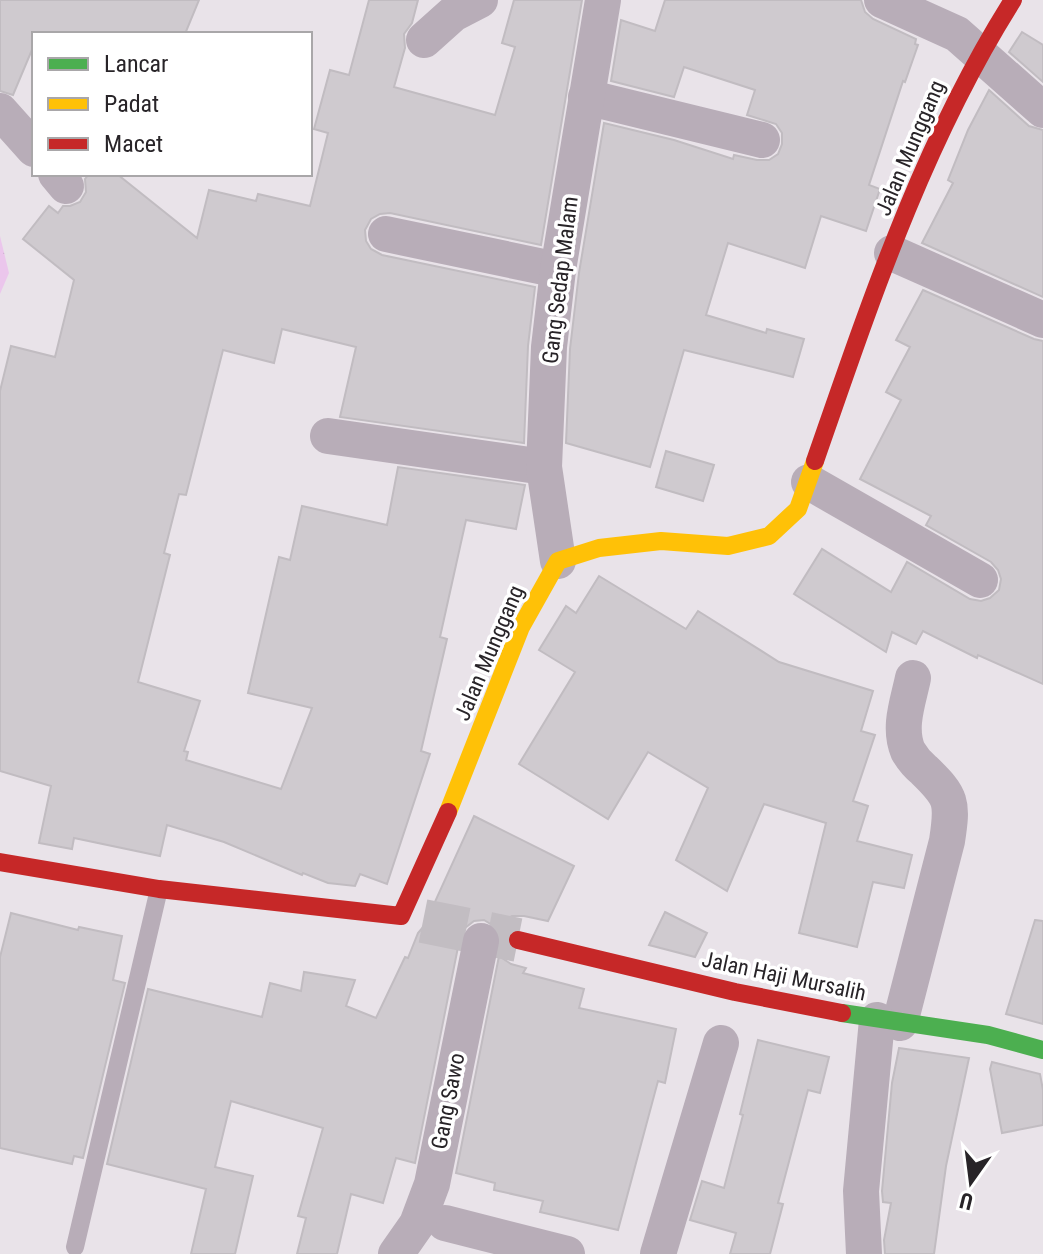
<svg xmlns="http://www.w3.org/2000/svg" width="1043" height="1254" font-family="'Roboto Condensed',sans-serif">
	<style>
		.forest { fill: url(#forest-firs) }
		.building { fill: #cfcacf; stroke: #c1bcc1; stroke-width: 2 }
		.lines { fill: none; stroke-linecap: round; stroke-linejoin: round }
		.secondary-tunnel { stroke: #c2bdc2; stroke-width: 44; stroke-dasharray: 44 22; stroke-linecap: butt }
		.lane { stroke: #b8adb8; stroke-width: 18 }
		.street { stroke: #b8adb8; stroke-width: 36 }
		.fast { stroke: #4caf50; stroke-width: 18 }
		.slow { stroke: #ffc107; stroke-width: 18 }
		.jam { stroke: #c62828; stroke-width: 18 }
		.labels { text-anchor: middle; dominant-baseline: central; stroke-width: 7; stroke-linejoin: round; paint-order: stroke }
		.street-label { font-size: 22px; fill: #282428; stroke: #fff }
	</style>
	<defs>
		<pattern id="forest-firs" width="22" height="20" patternUnits="userSpaceOnUse" patternTransform="scale(2)"><rect width="22" height="20" fill="#ebc6ec"/><path d="M5 1l3.5 6h-7zM16 11l3.5 6h-7z" fill="#caaaca"/></pattern>
	</defs>
	<rect width="100%" height="100%" fill="#e9e3e9"/>
	<!-- forest -->
	<polygon class="forest" points="0,236 9,273 0,294"/>
	<!-- building -->
	<g class="building">
		<polygon points="0,0 199,0 185,34 34,34 34,45 13,95 0,91"/>
		<polygon points="369,0 418,0 412,23 404,34 405,48 394,87 495,115 515,47 502,43 514,0 582,0 541,245 390,213 380,214 371,219 365,230 366,241 371,249 382,255 535,287 528,346 524,443 340,417 356,347 282,329 274,363 223,350 186,495 179,494 164,553 170,555 138,682 200,701 184,751 188,752 186,760 281,789 312,708 248,693 279,557 290,560 302,506 387,525 398,467 525,485 516,529 466,520 440,637 447,639 421,751 430,754 387,884 360,874 355,886 328,883 303,873 302,875 224,842 167,825 160,856 74,838 72,849 39,843 51,786 0,771 0,391 11,346 55,357 74,280 23,239 49,206 58,213 63,206 70,206 80,202 86,192 85,179 89,174 117,174 197,238 209,190 256,201 258,194 310,206 328,133 314,129 330,70 349,75"/>
		<polygon points="665,0 861,0 865,12 873,19 916,39 915,44 918,45 905,82 903,81 869,185 880,189 866,231 821,216 805,268 728,243 706,315 766,333 767,329 804,339 793,377 684,350 650,467 566,443 570,349 579,273 604,123 674,140 733,159 734,155 757,160 769,160 778,154 782,144 782,133 776,124 747,115 755,90 684,67 674,97 611,81 621,20 655,31"/>
		<polygon points="1022,32 1043,45 1043,82 1009,52"/>
		<polygon points="989,90 1029,126 1043,130 1043,297 922,243 953,183 948,180 968,130"/>
		<polygon points="923,290 1034,339 1043,341 1043,684 978,655 977,658 923,631 916,644 892,632 886,652 794,594 822,549 891,592 907,562 970,599 981,601 990,598 999,590 1001,579 998,570 991,562 926,525 931,516 860,479 901,400 886,392 910,347 896,340"/>
		<polygon points="666,451 714,465 703,501 656,487"/>
		<polygon points="599,576 686,629 698,611 779,662 873,691 861,731 875,735 853,801 868,806 857,841 912,855 904,888 873,882 857,947 799,933 826,823 764,804 727,891 676,860 708,788 648,752 608,819 519,764 575,672 539,650 566,606 576,613"/>
		<polygon points="474,816 574,866 548,921 524,916 512,916 500,922 497,928 484,920 474,921 465,928 460,937 415,1163 396,1158 383,1203 351,1194 337,1254 297,1254 306,1218 298,1216 323,1128 231,1101 215,1167 253,1176 235,1254 191,1254 206,1189 107,1164 148,989 262,1017 270,983 301,991 304,972 355,980 346,1006 376,1018 405,957 408,958 418,933 424,926"/>
		<polygon points="665,912 707,933 695,957 649,945"/>
		<polygon points="11,913 78,930 79,927 122,936 113,980 125,983 83,1158 74,1156 72,1164 0,1148 0,957"/>
		<polygon points="1035,920 1043,921 1043,1024 1006,1014"/>
		<polygon points="499,956 511,964 526,968 523,973 584,989 579,1008 676,1029 665,1083 658,1081 618,1230 540,1212 543,1201 494,1190 495,1183 456,1173"/>
		<polygon points="758,1040 829,1057 820,1093 808,1090 778,1203 783,1204 770,1254 730,1254 736,1233 690,1220 702,1181 724,1188 743,1115 740,1114"/>
		<polygon points="899,1048 969,1058 946,1166 934,1254 885,1254 884,1240 891,1203 883,1202 882,1191 892,1083"/>
		<polygon points="992,1062 1040,1074 1043,1090 1043,1125 1002,1133 990,1069"/>
	</g>
	<g class="lines">
		<!-- secondary-tunnel -->
		<polyline class="secondary-tunnel" points="423,921 518,940"/>
		<!-- lane -->
		<polyline class="lane" points="75,1247 159,889"/>
		<!-- street -->
		<g class="street">
			<polyline points="882,0 957,34 1043,110"/>
			<polyline points="424,40 453,14 480,0"/>
			<polyline points="586,97 762,140"/>
			<polyline points="0,111 34,149"/>
			<polyline points="56,174 66,186"/>
			<polyline points="386,234 558,270"/>
			<polyline points="892,253 1043,320"/>
			<polyline points="328,436 544,467"/>
			<polyline points="809,482 980,580"/>
			<polyline points="558,561 544,467 549,347 558,270 603,0"/>
			<path d="M900,1023L947,841C953,802 952,797 924,770C918,765 912,758 908,751C898,727 908,702 913,678"/>
			<polyline points="445,1223 567,1254"/>
			<polyline points="396,1254 417,1224 432,1184 481,941"/>
			<polyline points="658,1254 721,1043"/>
			<polyline points="864,1254 861,1191 877,1020"/>
		</g>
		<!-- fast -->
		<polyline class="fast" points="842,1013 988,1035 1043,1050"/>
		<!-- slow -->
		<polyline class="slow" points="448,812 521,627 558,561 599,548 661,541 728,546 769,536 798,509 815,461"/>
		<!-- jam -->
		<g class="jam">
			<path d="M815,461C870,303 923,142 1013,0"/>
			<polyline points="0,862 159,889 401,916 448,812"/>
			<polyline points="518,940 735,992 842,1013"/>
		</g>
	</g>
	<g class="labels">
		<!-- street labels -->
		<g class="street-label">
			<text transform="translate(910 148) rotate(-67)">Jalan Munggang</text>
			<text transform="translate(560 280) rotate(-83)">Gang Sedap Malam</text>
			<text transform="translate(489 653) rotate(-67)">Jalan Munggang</text>
			<text transform="translate(784 976) rotate(12)">Jalan Haji Mursalih</text>
			<text transform="translate(448 1101) rotate(-79)">Gang Sawo</text>
		</g>
	</g>
	<!-- legend -->
	<rect x="32" y="32" width="280" height="144" fill="#ffffff" stroke="#a9a7a9" stroke-width="2"/>
	<rect x="48" y="58" width="40" height="12" fill="#4caf50" stroke="#a9a7a9" stroke-width="2"/>
	<text x="104" y="72" font-size="24" fill="#282428">Lancar</text>
	<rect x="48" y="98" width="40" height="12" fill="#ffc107" stroke="#a9a7a9" stroke-width="2"/>
	<text x="104" y="112" font-size="24" fill="#282428">Padat</text>
	<rect x="48" y="138" width="40" height="12" fill="#c62828" stroke="#a9a7a9" stroke-width="2"/>
	<text x="104" y="152" font-size="24" fill="#282428">Macet</text>
	<!-- north arrow -->
	<g transform="translate(971 1182) rotate(194)" stroke="#ffffff" stroke-width="6" paint-order="stroke">
	<path d="M0-6L14 30L0 20L-14 30Z" fill="#282428"/>
	<text y="-12" font-size="22" font-weight="bold" text-anchor="middle" fill="#282428">U</text>
	</g>
</svg>
